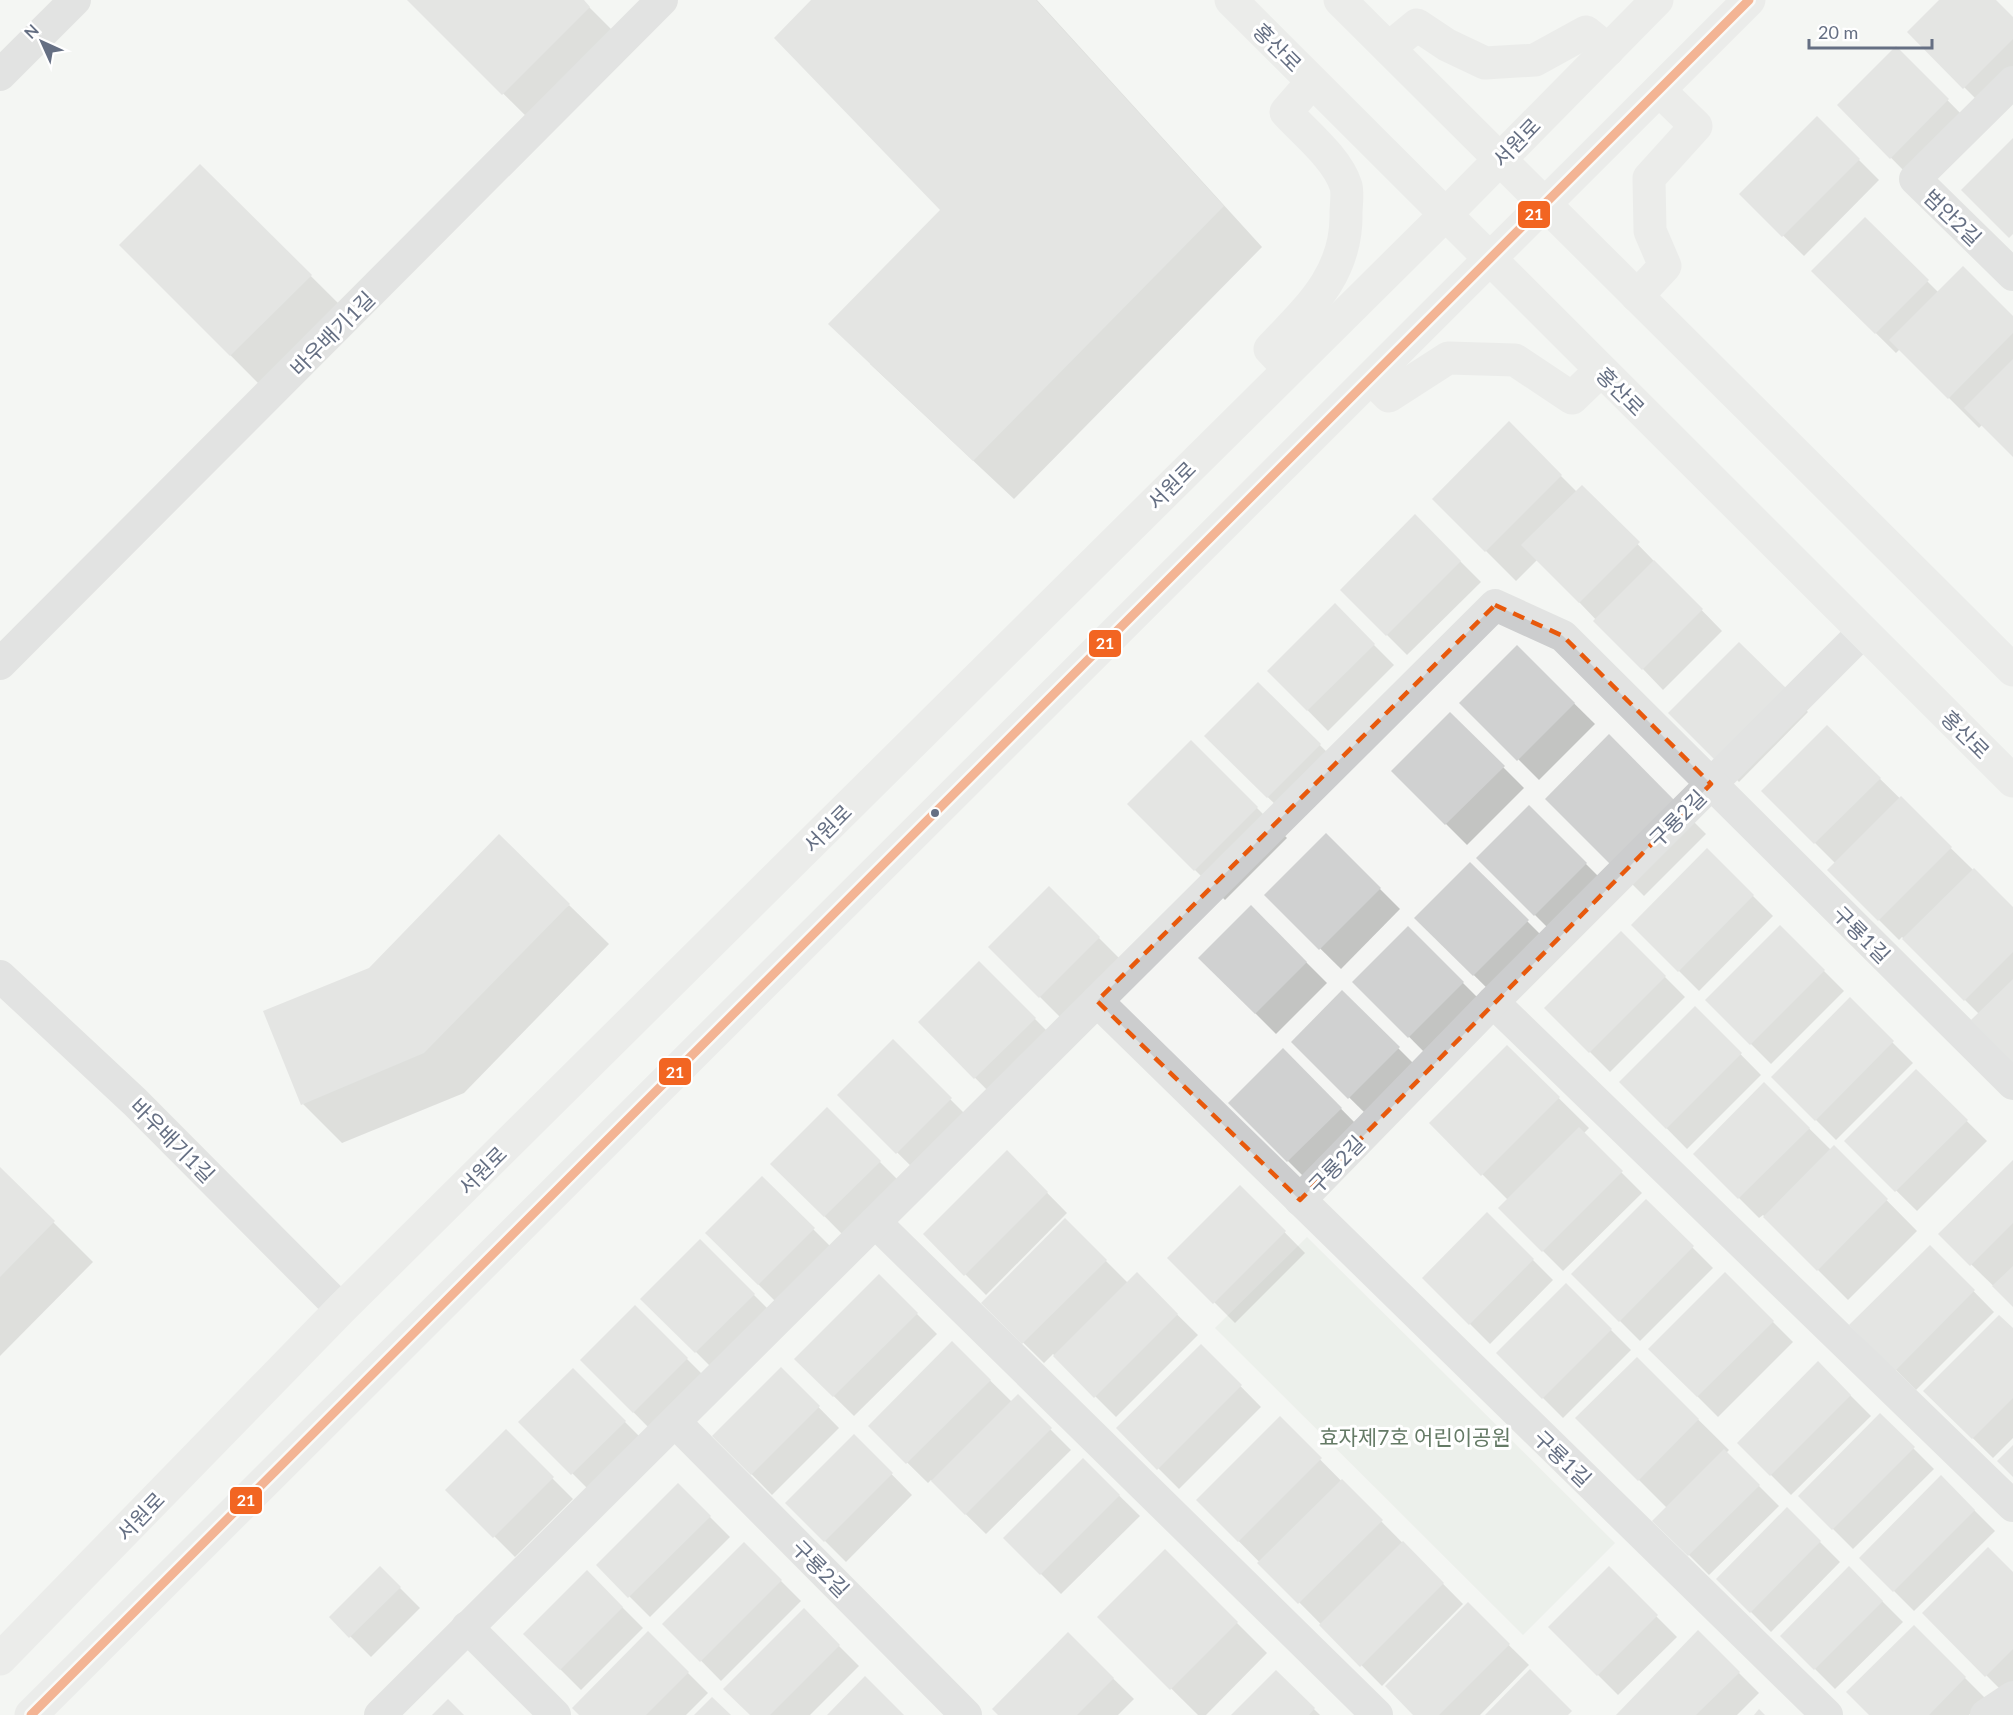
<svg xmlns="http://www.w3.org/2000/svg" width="2013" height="1715" font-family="Lato,'Noto Sans KR',sans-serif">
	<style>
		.green { fill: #e3e8e2 }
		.shadow { fill: #0003 }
		.building { fill: #d0d1d1 }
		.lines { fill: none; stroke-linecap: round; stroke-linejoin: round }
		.street { stroke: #cccdce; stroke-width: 32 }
		.secondary { stroke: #e0e1e1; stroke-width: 33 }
		.bus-1-casing { stroke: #fff; stroke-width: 14 }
		.bus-1 { stroke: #f26522; stroke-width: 9 }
		.marked { fill: none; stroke: #e8590c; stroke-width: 4.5; stroke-dasharray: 12 8; stroke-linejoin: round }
		.bus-dot { fill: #656f83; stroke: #fff; stroke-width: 2 }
		.labels { text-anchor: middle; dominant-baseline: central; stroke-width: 6; stroke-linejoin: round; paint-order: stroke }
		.street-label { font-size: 21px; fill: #656f83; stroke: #fff }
		.park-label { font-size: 21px; fill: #647a65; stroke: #fff }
		.line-badge { stroke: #fff; stroke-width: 2 }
		.badge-label { font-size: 16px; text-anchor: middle; font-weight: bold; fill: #fff }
	</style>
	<rect width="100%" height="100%" fill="#f4f5f3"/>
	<!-- green -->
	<polygon class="green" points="1307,1237 1615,1543 1523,1635 1215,1328"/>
	<!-- shadow -->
	<g class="shadow">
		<polygon points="409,0 582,0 620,38 534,124"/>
		<polygon points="813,0 1037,0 1262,247 1014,499 870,364 942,210"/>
		<polygon points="1941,0 1994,0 2013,19 2013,80 1985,108 1909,32"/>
		<polygon points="1896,48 1968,121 1911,178 1839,105"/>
		<polygon points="1817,118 1879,180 1804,256 1741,194"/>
		<polygon points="200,166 341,306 261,386 121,245"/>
		<polygon points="1865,219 1939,293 2013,318 2013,455 1983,424 1979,428 1900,349 1896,353 1813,271"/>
		<polygon points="1509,424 1577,492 1582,487 1722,631 1663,690 1538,559 1516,581 1434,499"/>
		<polygon points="1415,516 1481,582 1407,655 1342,590"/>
		<polygon points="1335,606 1394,665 1328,731 1269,671"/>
		<polygon points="1739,644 1808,712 1739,782 1670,713"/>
		<polygon points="1517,647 1595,724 1539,780 1462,703"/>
		<polygon points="1258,684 1340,765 1288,817 1206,736"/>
		<polygon points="1450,714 1524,788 1467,845 1393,771"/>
		<polygon points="1827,727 2013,909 2013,1060 1979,1014 1902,937 1899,940 1829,870 1836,864 1763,791"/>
		<polygon points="1609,737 1706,834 1644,896 1547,799"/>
		<polygon points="1191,742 1287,838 1225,900 1129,804"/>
		<polygon points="1529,807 1606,884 1555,935 1478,858"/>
		<polygon points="1326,835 1400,909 1341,969 1266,895"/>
		<polygon points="1707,850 1773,916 1699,991 1633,925"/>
		<polygon points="1470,864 1548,942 1494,995 1416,918"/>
		<polygon points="1049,888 1119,958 1060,1017 990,947"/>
		<polygon points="569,905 609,944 464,1093 342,1143 303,1104"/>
		<polygon points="1251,907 1327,983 1276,1034 1200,958"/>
		<polygon points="1780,927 1844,991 1771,1064 1707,1000"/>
		<polygon points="1408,928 1483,1003 1429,1057 1355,982"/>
		<polygon points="1621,933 1685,997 1610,1072 1546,1008"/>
		<polygon points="979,963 1055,1039 995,1098 920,1022"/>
		<polygon points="1342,992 1419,1069 1370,1118 1293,1042"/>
		<polygon points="1850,1000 1913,1063 1836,1140 1773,1077"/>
		<polygon points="1695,1008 1761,1075 1687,1149 1621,1082"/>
		<polygon points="893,1042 971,1120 918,1173 839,1095"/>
		<polygon points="1507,1047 1589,1128 1583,1134 1642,1193 1563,1271 1500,1208 1508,1200 1431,1123"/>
		<polygon points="1283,1050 1361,1129 1309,1182 1230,1103"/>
		<polygon points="1916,1071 1987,1141 1917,1211 1846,1141"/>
		<polygon points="1764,1084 1831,1150 1834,1147 1917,1231 1848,1300 1763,1215 1759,1218 1695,1154"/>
		<polygon points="827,1109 900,1182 845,1237 773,1164"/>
		<polygon points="1007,1152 1067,1213 986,1295 925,1234"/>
		<polygon points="2013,1162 2013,1305 1940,1234"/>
		<polygon points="0,1169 93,1262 0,1356"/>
		<polygon points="762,1178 834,1250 779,1305 707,1233"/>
		<polygon points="1240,1187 1305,1253 1235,1323 1170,1258"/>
		<polygon points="1646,1201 1713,1268 1640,1341 1573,1274"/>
		<polygon points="1487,1214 1553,1280 1490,1344 1424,1278"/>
		<polygon points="1065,1220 1128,1283 1137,1275 1198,1335 1116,1417 1053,1354 1044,1363 983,1303"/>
		<polygon points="700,1241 774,1315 716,1372 643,1299"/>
		<polygon points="1930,1247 1994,1312 1916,1390 1851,1325"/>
		<polygon points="1725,1274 1793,1342 1718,1417 1650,1349"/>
		<polygon points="879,1276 937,1334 854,1416 796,1359"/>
		<polygon points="1566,1285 1631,1350 1563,1418 1498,1353"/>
		<polygon points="635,1307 707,1379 654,1433 582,1360"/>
		<polygon points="2013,1330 2013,1438 1993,1458 1925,1391"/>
		<polygon points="952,1343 1012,1402 1018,1397 1071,1450 986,1534 931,1480 928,1483 870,1426"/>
		<polygon points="1201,1346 1261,1407 1179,1489 1118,1428"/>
		<polygon points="1637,1359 1729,1450 1726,1453 1779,1506 1709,1575 1655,1521 1667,1508 1577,1418"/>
		<polygon points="1818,1363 1871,1416 1791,1495 1739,1443"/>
		<polygon points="781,1369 839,1428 772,1495 714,1436"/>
		<polygon points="573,1370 645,1442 593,1494 521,1422"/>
		<polygon points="1880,1415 1934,1469 1853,1549 1800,1496"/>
		<polygon points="1280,1419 1463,1604 1382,1686 1198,1500"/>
		<polygon points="506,1432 573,1499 515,1557 448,1490"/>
		<polygon points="854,1436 912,1495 846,1562 787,1503"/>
		<polygon points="1083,1460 1140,1516 1061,1594 1005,1538"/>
		<polygon points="1941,1477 1995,1531 1914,1611 1861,1558"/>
		<polygon points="678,1485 730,1537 650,1617 598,1565"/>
		<polygon points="1787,1509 1840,1562 1771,1632 1718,1579"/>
		<polygon points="744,1544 801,1601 721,1681 665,1624"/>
		<polygon points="1165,1551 1267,1653 1206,1715 1198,1715 1099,1617"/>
		<polygon points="380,1568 420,1608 371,1657 331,1617"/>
		<polygon points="1849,1568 1903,1622 1835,1689 1782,1636"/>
		<polygon points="1609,1569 1677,1637 1618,1695 1550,1627"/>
		<polygon points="587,1572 643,1628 581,1690 525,1634"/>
		<polygon points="2013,1574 2013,1702 1954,1643"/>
		<polygon points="1468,1605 1529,1665 1480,1715 1415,1715"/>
		<polygon points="804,1611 859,1666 810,1715 752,1715"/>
		<polygon points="1914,1627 1986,1699 1969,1715 1871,1715"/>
		<polygon points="1698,1632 1759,1693 1737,1715 1618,1715"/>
		<polygon points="648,1633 708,1693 686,1715 581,1715"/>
		<polygon points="1068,1634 1134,1699 1118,1715 1000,1715"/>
		<polygon points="1276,1672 1320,1715 1233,1715"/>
	</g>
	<!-- building -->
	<g class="building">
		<polygon points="407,0 584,0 590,7 502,95"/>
		<polygon points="811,0 1036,0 1224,206 973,461 828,324 940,210 774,38"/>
		<polygon points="1939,0 1996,0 2013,17 2013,39 1963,89 1907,32"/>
		<polygon points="1896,46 1949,99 1890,159 1837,105"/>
		<polygon points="1817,116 1860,159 1782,237 1739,194"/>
		<polygon points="2013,138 2013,234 2009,238 1961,190"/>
		<polygon points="200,164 312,275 230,356 119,245"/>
		<polygon points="1865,217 1929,280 1875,334 1811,271"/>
		<polygon points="1963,266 2013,316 2013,333 1948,399 1889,340"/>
		<polygon points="2013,359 2013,457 1964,408"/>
		<polygon points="1509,421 1562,475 1485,552 1432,499"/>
		<polygon points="1582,485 1640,542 1579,603 1521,545"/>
		<polygon points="1415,514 1461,561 1386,636 1340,590"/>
		<polygon points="1654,560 1703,609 1642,670 1593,621"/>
		<polygon points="1335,603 1375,644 1307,711 1267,671"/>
		<polygon points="1739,642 1789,691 1717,762 1668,713"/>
		<polygon points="1517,645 1575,703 1517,761 1459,703"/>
		<polygon points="1258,682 1321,744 1267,798 1204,736"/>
		<polygon points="1450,712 1505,766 1445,825 1391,771"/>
		<polygon points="1827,725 1881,778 1814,844 1761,791"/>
		<polygon points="1609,734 1677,803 1613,867 1545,799"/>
		<polygon points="1191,740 1258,807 1194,871 1127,804"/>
		<polygon points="1901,796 1952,847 1878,921 1827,870"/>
		<polygon points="1529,805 1587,863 1534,916 1476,858"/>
		<polygon points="1326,833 1381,888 1319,950 1264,895"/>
		<polygon points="499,834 570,904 424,1053 301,1105 263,1011 369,968"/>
		<polygon points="1707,848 1754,895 1678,972 1631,925"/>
		<polygon points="1470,862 1529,920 1473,976 1414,918"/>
		<polygon points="1974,868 2013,907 2013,952 1964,1001 1902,939"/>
		<polygon points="1049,886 1100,937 1039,998 988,947"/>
		<polygon points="1251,905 1307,962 1255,1014 1198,958"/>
		<polygon points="1780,925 1825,970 1750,1045 1705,1000"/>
		<polygon points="1408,926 1464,982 1408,1038 1352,982"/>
		<polygon points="1621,931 1666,976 1589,1053 1544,1008"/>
		<polygon points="979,961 1036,1018 974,1079 918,1022"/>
		<polygon points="2013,979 2013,1062 1971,1020"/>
		<polygon points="1342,990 1400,1047 1348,1099 1291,1042"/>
		<polygon points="1850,997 1894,1041 1815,1121 1771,1077"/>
		<polygon points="1695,1006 1742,1053 1666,1129 1619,1082"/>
		<polygon points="893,1039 952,1098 896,1154 837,1095"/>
		<polygon points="1507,1045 1560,1097 1481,1176 1429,1123"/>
		<polygon points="1283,1048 1342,1108 1287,1162 1228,1103"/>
		<polygon points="1916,1069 1968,1120 1895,1192 1844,1141"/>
		<polygon points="1764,1082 1810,1128 1738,1199 1693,1154"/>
		<polygon points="827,1107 881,1161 824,1217 770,1164"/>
		<polygon points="1579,1127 1623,1171 1542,1252 1498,1208"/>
		<polygon points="1834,1145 1888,1199 1817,1271 1763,1217"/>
		<polygon points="1007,1150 1048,1192 964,1276 923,1234"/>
		<polygon points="2013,1160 2013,1223 1970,1266 1938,1234"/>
		<polygon points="0,1167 55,1221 0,1277"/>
		<polygon points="762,1176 815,1228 758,1285 705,1233"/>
		<polygon points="1240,1185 1286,1231 1213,1304 1167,1258"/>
		<polygon points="1646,1199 1694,1246 1619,1322 1571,1274"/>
		<polygon points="1487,1212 1534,1259 1469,1325 1422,1278"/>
		<polygon points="1065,1218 1107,1260 1022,1344 981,1303"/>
		<polygon points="700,1239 755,1294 695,1353 640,1299"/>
		<polygon points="1930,1245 1975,1290 1895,1371 1849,1325"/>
		<polygon points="2013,1266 2013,1307 1992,1286"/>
		<polygon points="1137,1272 1178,1314 1094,1398 1053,1356"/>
		<polygon points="1725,1272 1774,1321 1697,1397 1648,1349"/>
		<polygon points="879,1274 918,1313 833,1397 794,1359"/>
		<polygon points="1566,1283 1612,1329 1542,1399 1496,1353"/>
		<polygon points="635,1305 688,1358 633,1413 580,1360"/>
		<polygon points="1999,1315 2013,1328 2013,1398 1972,1439 1923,1391"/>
		<polygon points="952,1341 991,1380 906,1464 868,1426"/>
		<polygon points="1201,1344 1242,1385 1157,1470 1116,1428"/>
		<polygon points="1637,1357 1699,1419 1638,1481 1575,1418"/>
		<polygon points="1818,1361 1851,1395 1770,1476 1737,1443"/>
		<polygon points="781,1367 820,1406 751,1475 712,1436"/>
		<polygon points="573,1368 626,1421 571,1475 518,1422"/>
		<polygon points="1018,1394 1052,1428 965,1515 931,1481"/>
		<polygon points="1880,1413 1915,1447 1832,1530 1798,1496"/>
		<polygon points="1280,1416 1322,1458 1238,1542 1196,1500"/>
		<polygon points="506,1429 554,1477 493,1538 445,1490"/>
		<polygon points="854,1434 893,1473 824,1542 785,1503"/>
		<polygon points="2013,1445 2013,1477 1997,1461"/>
		<polygon points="1724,1449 1760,1485 1688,1556 1652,1521"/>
		<polygon points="1083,1458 1120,1495 1040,1575 1003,1538"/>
		<polygon points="1941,1475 1975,1510 1893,1592 1859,1558"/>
		<polygon points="1342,1479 1383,1520 1298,1604 1257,1563"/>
		<polygon points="678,1483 711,1516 628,1598 596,1565"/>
		<polygon points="1787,1507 1821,1541 1750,1613 1716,1579"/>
		<polygon points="1403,1541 1444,1583 1360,1667 1319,1625"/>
		<polygon points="744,1542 782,1580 700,1662 662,1624"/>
		<polygon points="1988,1547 2013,1572 2013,1649 1985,1677 1922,1613"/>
		<polygon points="1165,1549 1238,1622 1170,1690 1097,1617"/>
		<polygon points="380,1566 401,1587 349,1638 329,1617"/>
		<polygon points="1609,1566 1658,1615 1597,1676 1548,1627"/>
		<polygon points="1849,1566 1883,1601 1814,1670 1780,1636"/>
		<polygon points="587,1570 623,1607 560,1670 523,1634"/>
		<polygon points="1468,1602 1510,1644 1439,1715 1413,1715 1385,1686"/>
		<polygon points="804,1608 840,1645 770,1715 750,1715 723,1689"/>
		<polygon points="1914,1625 1966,1677 1929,1715 1869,1715 1846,1692"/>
		<polygon points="1698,1630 1740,1672 1696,1715 1616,1715"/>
		<polygon points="648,1631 689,1672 646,1715 579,1715 572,1708"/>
		<polygon points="1068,1632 1114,1678 1077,1715 998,1715 992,1709"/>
		<polygon points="1530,1669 1572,1711 1568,1715 1485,1715"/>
		<polygon points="1276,1670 1315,1708 1309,1715 1231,1715"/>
		<polygon points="865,1676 904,1715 827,1715"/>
		<polygon points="712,1697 731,1715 694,1715"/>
		<polygon points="448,1699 464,1715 432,1715"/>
		<polygon points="1759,1709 1765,1715 1754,1715"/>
	</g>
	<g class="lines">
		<!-- street -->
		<g class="street">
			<polyline points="0,75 75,0"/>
			<polyline points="2013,82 1915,179 2013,275"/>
			<polyline points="0,664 662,0"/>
			<polyline points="0,976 135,1102 341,1309"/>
			<polyline points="1097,1001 1827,1715"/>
			<polyline points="1493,1002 2013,1506"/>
			<polyline points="1300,1200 1493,1002 1863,632"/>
			<polyline points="875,1222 1377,1715"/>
			<polyline points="675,1422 966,1715"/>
			<polyline points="467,1627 555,1715"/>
			<polyline points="380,1715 1495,605 1563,636 2013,1084"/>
			<polyline points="1986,1715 2013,1697"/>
		</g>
		<!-- secondary -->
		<g class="secondary">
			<polyline points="1231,0 2013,781"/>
			<polyline points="1340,0 2013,670"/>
			<polyline points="1389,48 1417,25 1447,45 1485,63 1535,60 1586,32 1608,50"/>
			<polyline points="1637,296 1665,266 1650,231 1649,178 1696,126 1659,90"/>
			<path d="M1289,369L1270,349C1309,308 1347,274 1346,214C1346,206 1348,194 1346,186C1337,158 1305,133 1286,112L1312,82"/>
			<polyline points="1371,378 1389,396 1448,358 1515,360 1572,398 1600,371"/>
			<polyline points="0,1659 341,1309 1446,214 1657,0"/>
			<polyline points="31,1715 1749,0"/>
		</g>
		<!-- bus-1 casing -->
		<g class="bus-1-casing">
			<polyline id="bus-1" points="31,1715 1749,0"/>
		</g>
		<!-- bus-1 -->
		<use href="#bus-1" class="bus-1"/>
	</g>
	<!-- marked area -->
	<path d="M0 0H2013V1715H0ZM1495,605L1563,636L1711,784L1300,1200L1097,1001Z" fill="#f4f5f3" fill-opacity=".55" fill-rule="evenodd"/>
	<path class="marked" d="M1495,605L1563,636L1711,784L1300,1200L1097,1001Z"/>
	<!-- markers -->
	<circle class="bus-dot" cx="935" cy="813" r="5"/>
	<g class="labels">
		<!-- street labels -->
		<g class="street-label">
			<text transform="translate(1278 47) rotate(45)">홍산로</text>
			<text transform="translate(1516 142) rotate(-46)">서원로</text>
			<text transform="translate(1953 217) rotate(44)">범안2길</text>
			<text transform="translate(332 333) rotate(-45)">바우배기1길</text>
			<text transform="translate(1621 391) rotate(45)">홍산로</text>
			<text transform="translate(1171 485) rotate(-45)">서원로</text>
			<text transform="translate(1966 734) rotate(45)">홍산로</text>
			<text transform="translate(1677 818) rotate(-45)">구룡2길</text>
			<text transform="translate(827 828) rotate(-45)">서원로</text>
			<text transform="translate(1862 934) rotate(45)">구룡1길</text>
			<text transform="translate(173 1140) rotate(45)">바우배기1길</text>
			<text transform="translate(1336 1164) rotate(-46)">구룡2길</text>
			<text transform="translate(482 1170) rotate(-45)">서원로</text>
			<text transform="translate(1563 1458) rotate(44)">구룡1길</text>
			<text transform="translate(140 1516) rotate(-46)">서원로</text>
			<text transform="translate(821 1568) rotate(45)">구룡2길</text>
		</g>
		<!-- park labels -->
		<g class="park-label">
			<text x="1415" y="1436">효자제7호 어린이공원</text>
		</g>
	</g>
	<g class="line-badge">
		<rect x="1517" y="200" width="34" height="29" rx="6" fill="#f26522"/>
		<rect x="1088" y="629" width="34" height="29" rx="6" fill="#f26522"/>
		<rect x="658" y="1057" width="34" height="29" rx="6" fill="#f26522"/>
		<rect x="229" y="1486" width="34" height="29" rx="6" fill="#f26522"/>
	</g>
	<g class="badge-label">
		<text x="1534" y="220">21</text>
		<text x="1105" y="649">21</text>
		<text x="675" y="1078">21</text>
		<text x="246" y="1506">21</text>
	</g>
	<!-- north arrow -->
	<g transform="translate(42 42) rotate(315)" stroke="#ffffff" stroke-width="4.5" paint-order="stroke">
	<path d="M0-4.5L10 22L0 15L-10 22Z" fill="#656f83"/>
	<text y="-9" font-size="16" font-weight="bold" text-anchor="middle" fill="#656f83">N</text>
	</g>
	<!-- scale -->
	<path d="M1809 39v9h123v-9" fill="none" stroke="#656f83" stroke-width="3"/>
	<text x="1818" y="39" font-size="18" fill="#656f83" stroke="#ffffff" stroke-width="4.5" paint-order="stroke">20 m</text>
</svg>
